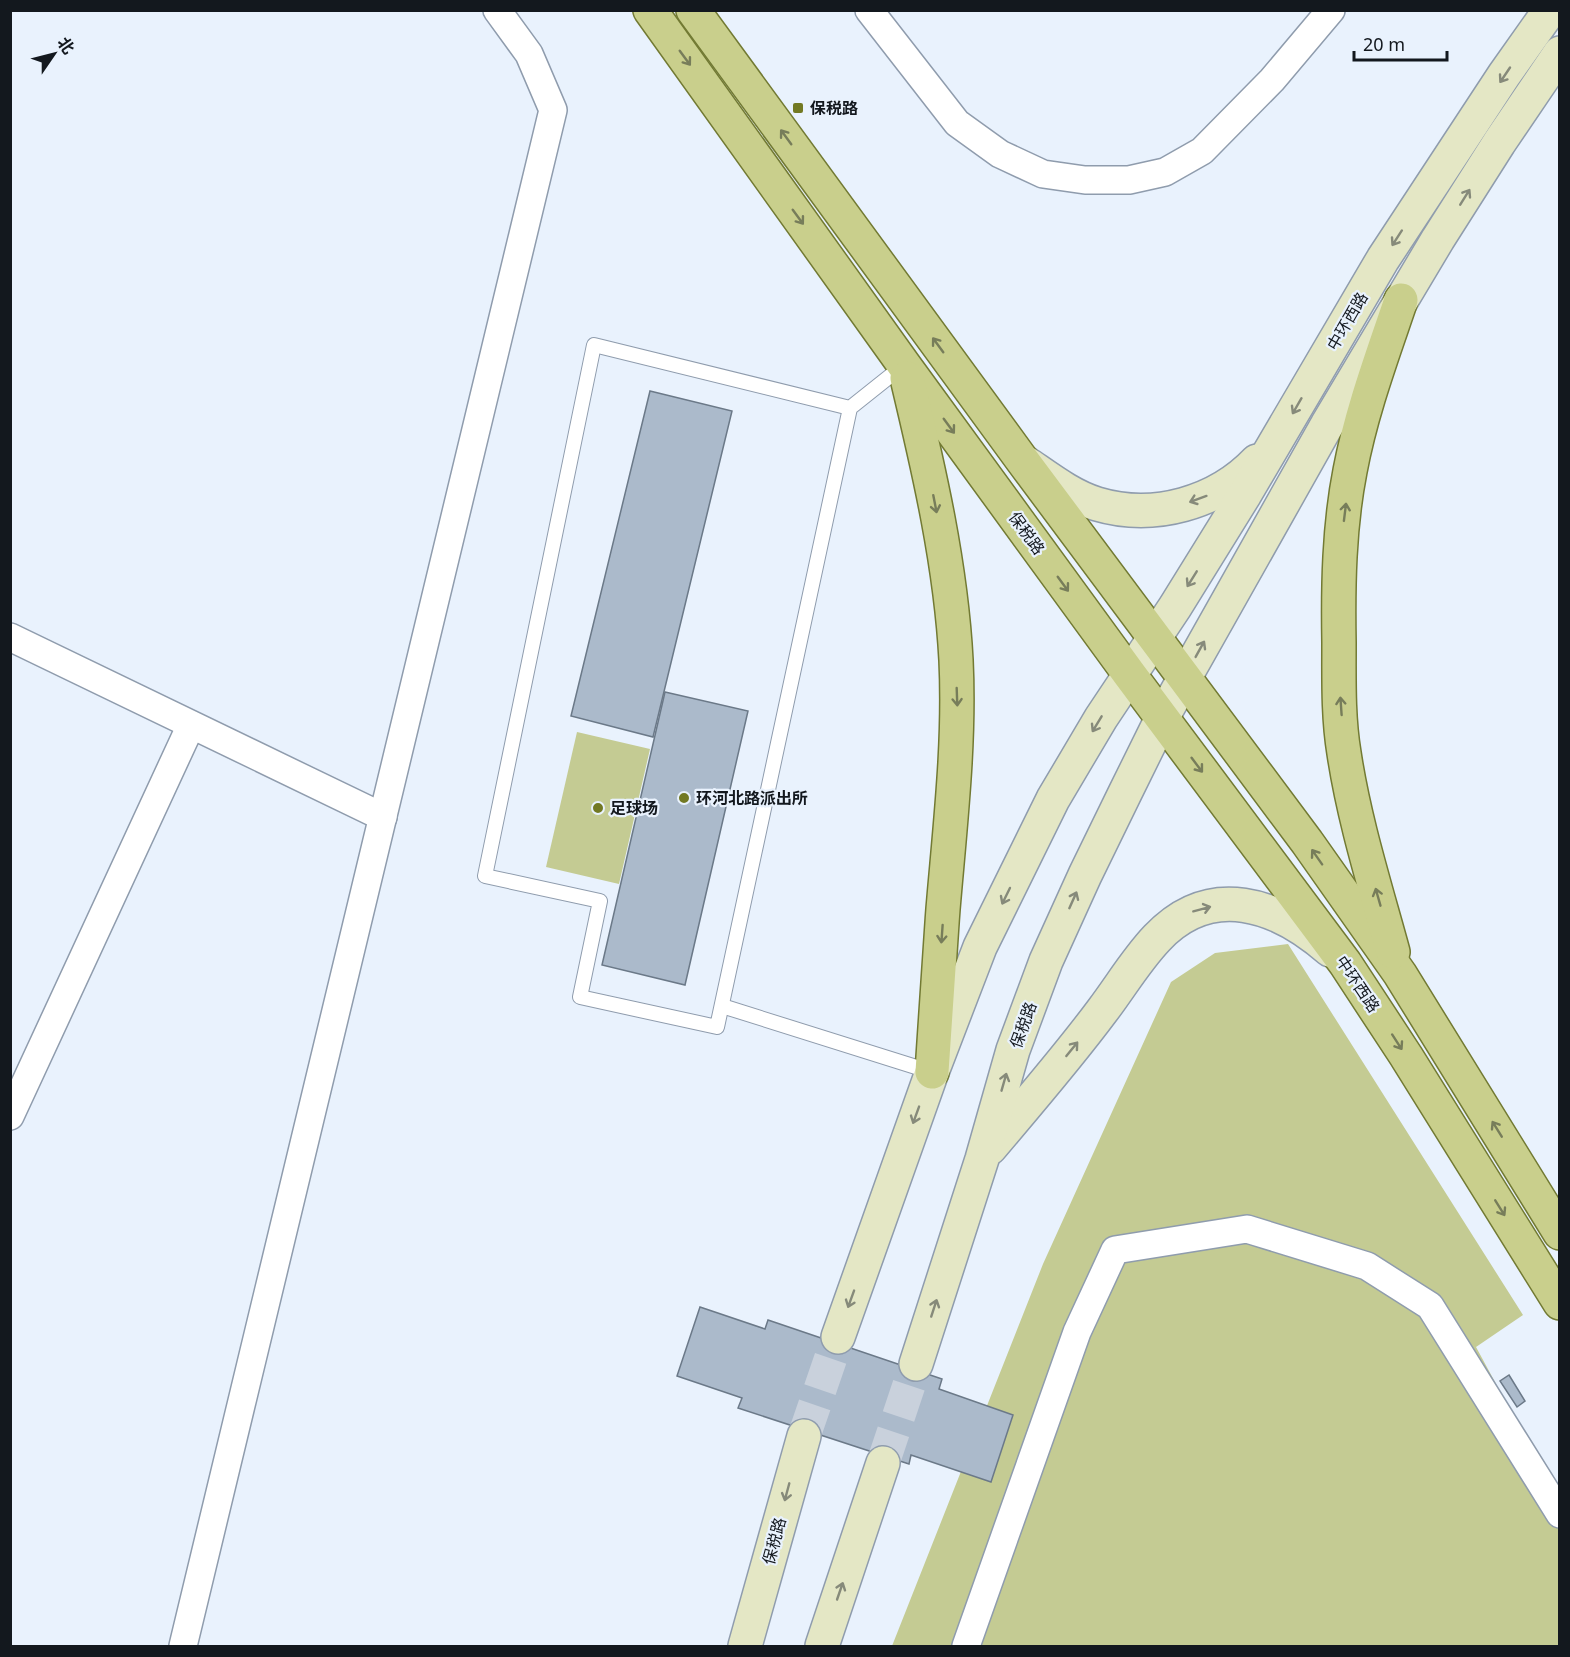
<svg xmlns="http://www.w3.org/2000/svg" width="1570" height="1657" font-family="'Noto Sans','Noto Sans SC',sans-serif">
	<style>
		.green { fill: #c4cb93 }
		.building { fill: #abbacb; stroke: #6b7988; stroke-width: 1.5 }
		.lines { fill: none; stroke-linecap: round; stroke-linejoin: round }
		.secondary-tunnel { stroke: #c9d1dc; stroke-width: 33; stroke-dasharray: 33 16; stroke-linecap: butt }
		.lane-casing { stroke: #8f9cad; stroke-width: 16 }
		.street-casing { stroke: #8f9cad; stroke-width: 30 }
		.secondary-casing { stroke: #8f9cad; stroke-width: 36 }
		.primary-casing { stroke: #727a33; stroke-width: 36 }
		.lane { stroke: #fff; stroke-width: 14 }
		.street { stroke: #fff; stroke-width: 27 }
		.secondary { stroke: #e4e7c5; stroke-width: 33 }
		.primary { stroke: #c9cf8c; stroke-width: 33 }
		.oneway { stroke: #777d5a }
		.oneway2 { stroke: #868a7a }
		.poi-dot { fill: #727923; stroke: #e9f2fd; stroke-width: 2 }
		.labels { text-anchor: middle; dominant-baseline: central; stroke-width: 4.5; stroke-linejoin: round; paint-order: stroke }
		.poi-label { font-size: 16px; font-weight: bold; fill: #13181e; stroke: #e9f2fd; text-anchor: start }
		.street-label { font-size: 16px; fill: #13181e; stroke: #e9f2fd }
	</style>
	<rect width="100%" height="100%" fill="#e9f2fd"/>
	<!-- green -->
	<g class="green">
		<polygon points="577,732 650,749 619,884 546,867"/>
		<polygon points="1288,944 1523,1315 1476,1347 1559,1500 1559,1646 892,1646 1043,1264 1171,982 1215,953"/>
	</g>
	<!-- building -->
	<g class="building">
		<polygon points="650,391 732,411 653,737 571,716"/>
		<polygon points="665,692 748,711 685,985 602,965"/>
		<polygon points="700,1307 765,1329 768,1320 942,1379 939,1389 1013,1415 991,1482 911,1455 909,1464 738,1408 742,1398 677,1376"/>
		<polygon points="1509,1375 1525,1401 1517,1407 1500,1381"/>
	</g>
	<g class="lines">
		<!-- secondary-tunnel -->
		<g class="secondary-tunnel">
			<polyline points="804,1436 838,1337"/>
			<polyline points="883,1463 916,1364"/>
		</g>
		<!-- lane casing -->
		<g class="lane-casing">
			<g id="lane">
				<polyline points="850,408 717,1027 580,997 600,901 485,876 594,345 850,408 904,365"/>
				<polyline points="722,1006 932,1072"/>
			</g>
		</g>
		<!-- street casing -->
		<g class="street-casing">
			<g id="street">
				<polyline points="869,10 957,123 1000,154 1043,174 1085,180 1129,180 1165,172 1202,151 1272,80 1331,10"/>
				<polyline points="10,637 383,817"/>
				<polyline points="10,1116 191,725"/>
				<polyline points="183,1646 553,110 529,54 497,10"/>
				<polyline points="966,1646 1077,1332 1115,1250 1247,1229 1367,1266 1430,1306 1560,1514"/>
			</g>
		</g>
		<!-- secondary casing -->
		<g class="secondary-casing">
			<g id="secondary">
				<path d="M1026,463C1048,478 1071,496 1097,504C1154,521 1217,503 1257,461"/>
				<path d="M990,1148C1028,1103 1067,1058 1102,1011C1121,986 1136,960 1157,938C1211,881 1277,904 1330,950"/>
				<polyline points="838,1337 932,1072 980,947 1053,799 1101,718 1175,607 1245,494 1383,259 1504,75 1550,10"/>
				<polyline points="916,1364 982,1159 1013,1050 1046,961 1085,875 1125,793 1162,718 1327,425 1438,239 1499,143 1560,53"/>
				<polyline points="745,1646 804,1436"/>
				<polyline points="822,1646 883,1463"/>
			</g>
		</g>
		<!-- primary casing -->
		<g class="primary-casing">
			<g id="primary">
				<polyline points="650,10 904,365 1130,675 1345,963 1406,1056 1560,1303"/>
				<polyline points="693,10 1022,460 1307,842 1400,974 1560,1233"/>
				<path d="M907,378C929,470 951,565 956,660C960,743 950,826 943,909C939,963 936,1017 932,1072"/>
				<path d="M1393,952C1375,886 1354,820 1344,753C1338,717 1339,679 1339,643C1338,586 1339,527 1350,471C1361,412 1382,356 1401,300"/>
			</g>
		</g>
		<!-- lane -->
		<use href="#lane" class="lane"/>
		<!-- street -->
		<use href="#street" class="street"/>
		<!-- secondary -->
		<use href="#secondary" class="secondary"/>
		<!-- primary -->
		<use href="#primary" class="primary"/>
	</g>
	<!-- one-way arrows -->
	<defs><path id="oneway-shaft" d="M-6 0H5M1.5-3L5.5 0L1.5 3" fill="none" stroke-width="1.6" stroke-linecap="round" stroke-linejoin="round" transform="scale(1.5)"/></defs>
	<g class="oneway">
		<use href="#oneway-shaft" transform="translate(685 58) rotate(54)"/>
		<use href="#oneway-shaft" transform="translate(786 137) rotate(-126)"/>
		<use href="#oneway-shaft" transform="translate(798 217) rotate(54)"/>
		<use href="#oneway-shaft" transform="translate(938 345) rotate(-126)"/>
		<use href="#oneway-shaft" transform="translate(949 426) rotate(54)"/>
		<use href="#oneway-shaft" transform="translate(935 504) rotate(79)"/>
		<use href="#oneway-shaft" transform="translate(1345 512) rotate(-83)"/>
		<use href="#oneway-shaft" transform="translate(1063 584) rotate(54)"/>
		<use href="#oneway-shaft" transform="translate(957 697) rotate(88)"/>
		<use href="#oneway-shaft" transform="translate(1341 706) rotate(-94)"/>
		<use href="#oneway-shaft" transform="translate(1197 765) rotate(53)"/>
		<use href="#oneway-shaft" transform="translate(1317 857) rotate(-125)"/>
		<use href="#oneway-shaft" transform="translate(1378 897) rotate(-106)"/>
		<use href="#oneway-shaft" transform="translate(942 934) rotate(94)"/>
		<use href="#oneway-shaft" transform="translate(1397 1042) rotate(57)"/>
		<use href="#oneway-shaft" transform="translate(1497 1129) rotate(-122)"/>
		<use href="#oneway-shaft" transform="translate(1500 1208) rotate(58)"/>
	</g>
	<g class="oneway2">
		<use href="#oneway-shaft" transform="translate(1505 75) rotate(124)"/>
		<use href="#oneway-shaft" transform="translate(1465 197) rotate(-58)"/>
		<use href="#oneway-shaft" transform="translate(1397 238) rotate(123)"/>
		<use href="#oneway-shaft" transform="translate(1297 406) rotate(120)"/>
		<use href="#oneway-shaft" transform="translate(1198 499) rotate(160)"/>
		<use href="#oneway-shaft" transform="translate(1192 579) rotate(122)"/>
		<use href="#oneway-shaft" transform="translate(1200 649) rotate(-61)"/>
		<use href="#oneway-shaft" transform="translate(1097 724) rotate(121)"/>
		<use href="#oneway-shaft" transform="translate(1006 896) rotate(116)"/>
		<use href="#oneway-shaft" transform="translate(1073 900) rotate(-66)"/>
		<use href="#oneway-shaft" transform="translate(1202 909) rotate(-15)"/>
		<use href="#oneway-shaft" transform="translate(1072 1049) rotate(-51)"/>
		<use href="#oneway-shaft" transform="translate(1004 1082) rotate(-74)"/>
		<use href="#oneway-shaft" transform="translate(916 1115) rotate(110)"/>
		<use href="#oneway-shaft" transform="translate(851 1299) rotate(110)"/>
		<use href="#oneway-shaft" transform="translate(934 1308) rotate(-72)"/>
		<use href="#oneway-shaft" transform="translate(787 1492) rotate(105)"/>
		<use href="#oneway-shaft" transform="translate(840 1591) rotate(-71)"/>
	</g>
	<!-- markers -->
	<g class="poi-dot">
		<rect x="792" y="102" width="12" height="12" rx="3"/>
		<circle cx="684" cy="798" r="6"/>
		<circle cx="598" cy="808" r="6"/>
	</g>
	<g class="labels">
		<!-- poi labels -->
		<g class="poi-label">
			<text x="810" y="108">保税路</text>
			<text x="696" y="798">环河北路派出所</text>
			<text x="610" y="808">足球场</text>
		</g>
		<!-- street labels -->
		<g class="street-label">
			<text transform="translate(1347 321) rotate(-60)">中环西路</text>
			<text transform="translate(1027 533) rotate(54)">保税路</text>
			<text transform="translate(1358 984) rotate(56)">中环西路</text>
			<text transform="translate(1023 1025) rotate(-70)">保税路</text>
			<text transform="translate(774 1541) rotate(-75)">保税路</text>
		</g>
	</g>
	<!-- border -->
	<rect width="1570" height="1657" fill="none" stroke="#13181e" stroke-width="24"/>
	<!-- north arrow -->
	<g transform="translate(54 54) rotate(55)" stroke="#e9f2fd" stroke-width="4.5" paint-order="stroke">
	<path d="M0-4.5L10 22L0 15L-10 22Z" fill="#13181e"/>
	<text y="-9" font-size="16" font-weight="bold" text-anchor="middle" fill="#13181e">北</text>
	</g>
	<!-- scale -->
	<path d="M1354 51v9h93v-9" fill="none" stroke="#13181e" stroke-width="3"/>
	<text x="1363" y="51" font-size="18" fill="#13181e" stroke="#e9f2fd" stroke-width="4.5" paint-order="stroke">20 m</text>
</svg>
